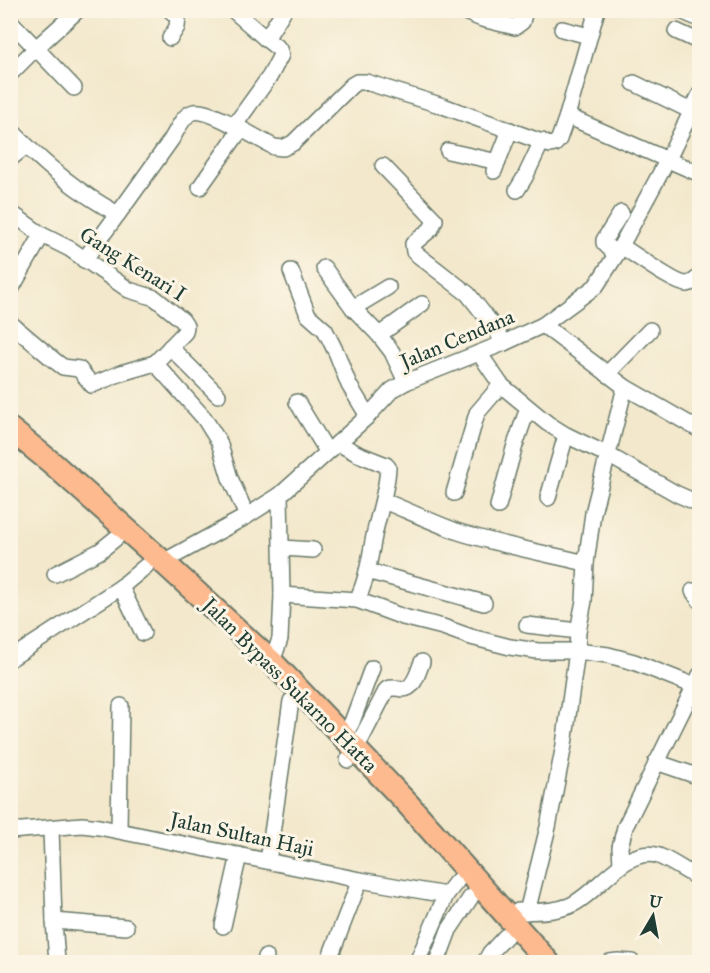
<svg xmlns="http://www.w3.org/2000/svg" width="710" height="973" font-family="'IM FELL Great Primer',serif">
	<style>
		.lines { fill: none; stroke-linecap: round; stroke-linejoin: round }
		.minor-casing { stroke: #697969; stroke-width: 18 }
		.highway-casing { stroke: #697969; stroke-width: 26 }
		.minor { stroke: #fff; stroke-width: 15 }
		.highway { stroke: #fcba8e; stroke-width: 22 }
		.labels { text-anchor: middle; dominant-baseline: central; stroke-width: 6; stroke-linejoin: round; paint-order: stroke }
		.street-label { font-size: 21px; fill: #1f3d34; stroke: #fcf5e5 }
	</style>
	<rect width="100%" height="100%" fill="#fcf5e5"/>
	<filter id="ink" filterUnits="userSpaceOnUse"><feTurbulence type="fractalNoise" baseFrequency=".0167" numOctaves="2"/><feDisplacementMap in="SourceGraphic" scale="12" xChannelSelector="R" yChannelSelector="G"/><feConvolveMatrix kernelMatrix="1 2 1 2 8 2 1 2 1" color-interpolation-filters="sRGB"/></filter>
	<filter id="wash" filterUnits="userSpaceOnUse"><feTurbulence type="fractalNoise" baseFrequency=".008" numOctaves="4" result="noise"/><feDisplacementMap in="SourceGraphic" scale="24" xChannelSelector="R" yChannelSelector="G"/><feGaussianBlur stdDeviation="1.35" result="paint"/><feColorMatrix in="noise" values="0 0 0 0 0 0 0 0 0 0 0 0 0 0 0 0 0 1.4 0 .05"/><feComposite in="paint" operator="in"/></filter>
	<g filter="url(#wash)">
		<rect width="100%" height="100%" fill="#f3e8cc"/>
	</g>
	<g filter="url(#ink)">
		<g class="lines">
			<!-- minor casing -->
			<g class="minor-casing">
				<g id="minor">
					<polyline points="170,10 178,17 177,27 170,38"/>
					<polyline points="233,10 266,39"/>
					<polyline points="460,10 482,19 515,27 522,22 525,10"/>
					<polyline points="679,10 700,19"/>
					<polyline points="10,21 74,88"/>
					<polyline points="562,29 589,36"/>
					<polyline points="676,31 700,42"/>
					<polyline points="10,74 36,48 78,10"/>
					<polyline points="634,83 691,111"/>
					<polyline points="567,116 700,174"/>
					<polyline points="234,126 270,76 281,55 279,49 266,39 284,10"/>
					<path d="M10,129C42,163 77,192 118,214"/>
					<polyline points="448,151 498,162"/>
					<polyline points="10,159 26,146"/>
					<polyline points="383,166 435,220 431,229 413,244 414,252 468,294 494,327 504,343"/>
					<polyline points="494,171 510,130"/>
					<polyline points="200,187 241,129"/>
					<polyline points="517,190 525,177 542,141"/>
					<polyline points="10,212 42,235 70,249 129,290 155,298 182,320 186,326 185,332 155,363 204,418 219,442 230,478 247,516"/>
					<path d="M621,246C633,253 676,285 687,284C693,283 696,280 700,276"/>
					<polyline points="616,255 604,243 604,240 621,213"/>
					<path d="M84,260C114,220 143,180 171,140C177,131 183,114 194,112C209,108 258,139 274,147L283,148L293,143L352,85L357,82H366L443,106L550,145L555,144L559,139L567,116L597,10"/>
					<polyline points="324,268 353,308 379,335 392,352 406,382"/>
					<polyline points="291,271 308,315 325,330 337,354 349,385 368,416"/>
					<polyline points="10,291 42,235"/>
					<polyline points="353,308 388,287"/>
					<polyline points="10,323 55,361 63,367 79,369 92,385 121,373 155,363"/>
					<polyline points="543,325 625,387 698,429"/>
					<polyline points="379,335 422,304"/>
					<polyline points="170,347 218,395"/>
					<polyline points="479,353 501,385 547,423 566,435 608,455 677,494 700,504"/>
					<polyline points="607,374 650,330"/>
					<polyline points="297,402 327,451"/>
					<path d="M338,443L358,454L386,465L388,467C387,490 380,509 375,531C370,555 368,578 357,600"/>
					<polyline points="454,493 477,413 501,385"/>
					<polyline points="548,498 566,435"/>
					<path d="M384,501C408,511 432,522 456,531C499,545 543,553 586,563"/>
					<polyline points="498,506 515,445 528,408"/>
					<polyline points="282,548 313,550"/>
					<polyline points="163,562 247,516 280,495 368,416 392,390 406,382 504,343 543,325 596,286 616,255 667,161 700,94"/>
					<polyline points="367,571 484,603"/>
					<polyline points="55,574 100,551 116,538"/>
					<polyline points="121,587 143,633"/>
					<polyline points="693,591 700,601"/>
					<polyline points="282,595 357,600 403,617 443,627 471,637 510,647 538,651 577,651 608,655 634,662 695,686"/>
					<polyline points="527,625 578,631"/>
					<polyline points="10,659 121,587 146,566"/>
					<polyline points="272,662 280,639 282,595 280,495"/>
					<polyline points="344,736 352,722 372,668"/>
					<path d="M348,760L356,749L387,689C393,687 395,688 402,689C414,690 418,672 422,662"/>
					<polyline points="656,762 700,777"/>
					<polyline points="51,828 54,921 57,962"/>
					<polyline points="119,830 121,706"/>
					<polyline points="10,831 82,825 99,827 360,880 446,895 457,881"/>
					<polyline points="268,861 291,701"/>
					<polyline points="621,864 620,847 625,827 700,675"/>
					<path d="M518,911C534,912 553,912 569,906C598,894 626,844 659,856C671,861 687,872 700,879"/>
					<polyline points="527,912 548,827 564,745 577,651 578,631 584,601 586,563 593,513 625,387"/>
					<polyline points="54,921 126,927"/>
					<polyline points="223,926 239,855"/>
					<polyline points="265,962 266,957"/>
					<polyline points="328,962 360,880"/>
					<polyline points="417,962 446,895"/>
					<polyline points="437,962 449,930 471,897"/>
					<polyline points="485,962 490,953 506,936"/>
					<polyline points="610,962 618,961 632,962"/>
				</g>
			</g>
			<!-- highway casing -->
			<g class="highway-casing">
				<polyline id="highway" points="10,429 52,463 163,562 272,662 407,803 548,962"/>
			</g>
			<!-- minor -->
			<use href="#minor" class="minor"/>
			<!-- highway -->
			<use href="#highway" class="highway"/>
		</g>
	</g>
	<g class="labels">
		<!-- street labels -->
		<g class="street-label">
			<text transform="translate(133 264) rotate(32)">Gang Kenari I</text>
			<text transform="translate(457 339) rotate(-23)">Jalan Cendana</text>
			<text transform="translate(290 685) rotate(45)">Jalan Bypass Sukarno Hatta</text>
			<text transform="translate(242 834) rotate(12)">Jalan Sultan Haji</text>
		</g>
	</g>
	<!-- margin -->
	<rect width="710" height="973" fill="none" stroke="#fcf5e5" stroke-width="36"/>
	<!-- north arrow -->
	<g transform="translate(653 916) rotate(10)" stroke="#fcf5e5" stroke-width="4.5" paint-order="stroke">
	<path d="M0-4.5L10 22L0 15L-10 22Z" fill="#1f3d34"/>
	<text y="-9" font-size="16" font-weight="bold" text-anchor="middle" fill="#1f3d34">U</text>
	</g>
</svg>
